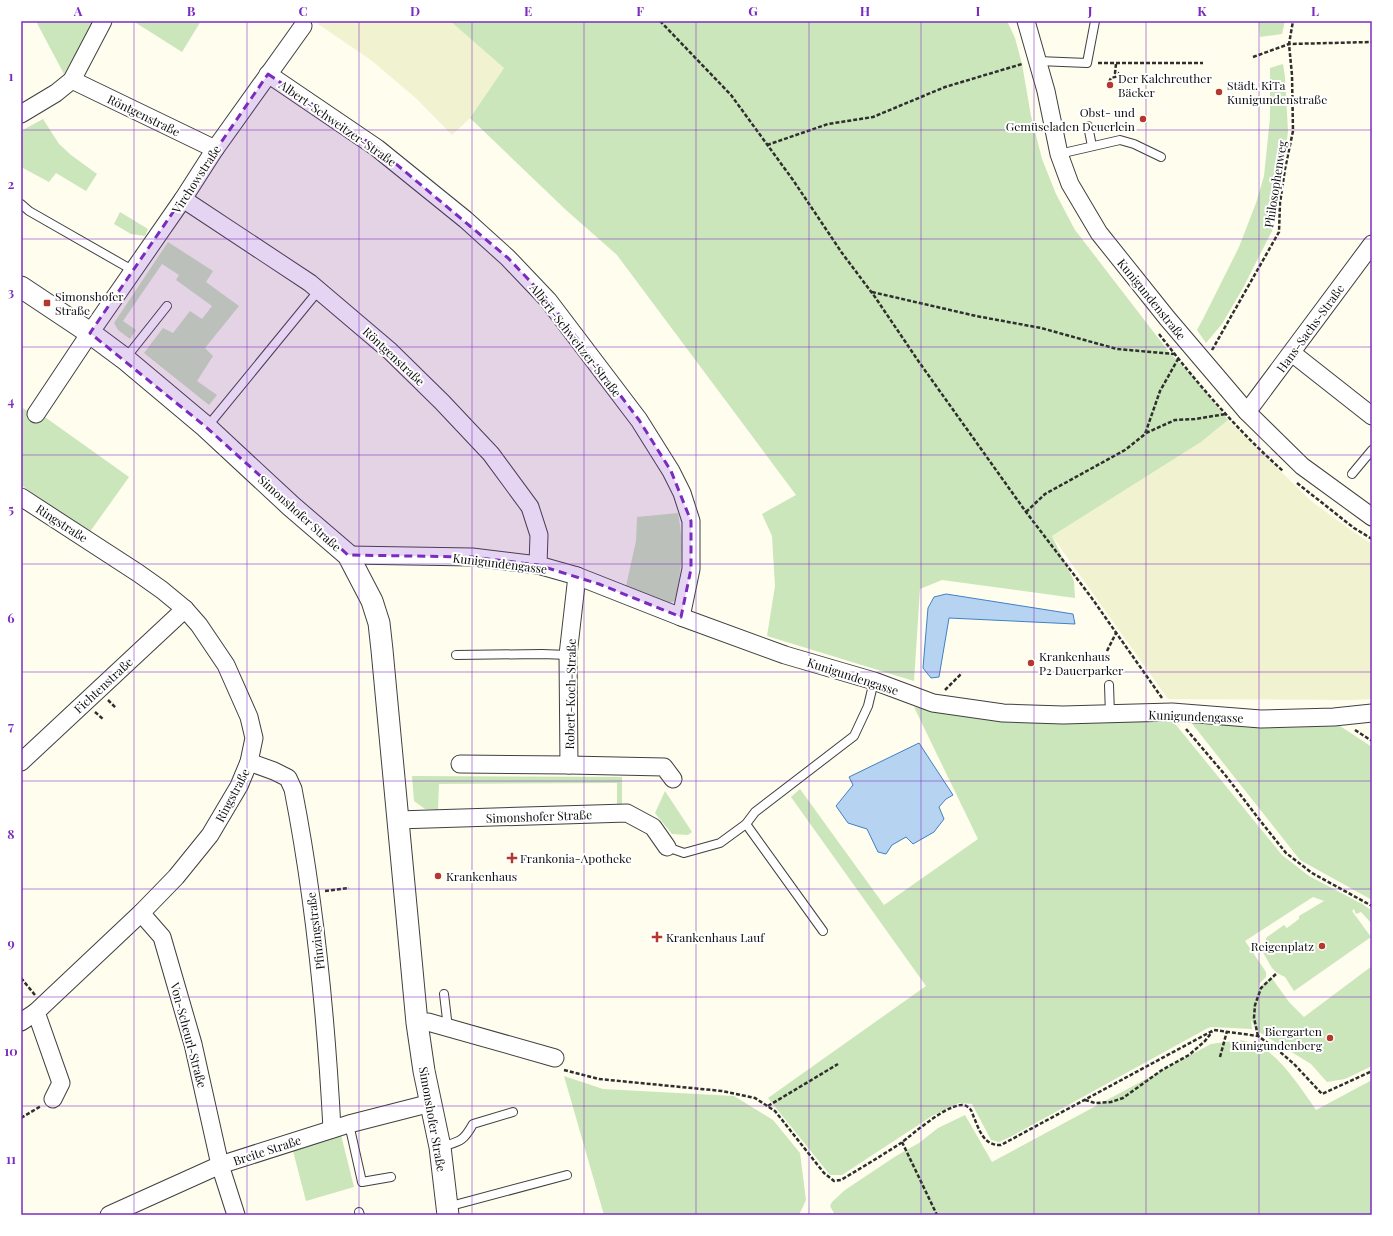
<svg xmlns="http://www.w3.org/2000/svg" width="1393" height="1236" font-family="'Playfair Display',serif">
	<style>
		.farmland { fill: #f1f2d0 }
		.green { fill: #cbe6ba }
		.water { fill: #b6d4f2; stroke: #4180c5 }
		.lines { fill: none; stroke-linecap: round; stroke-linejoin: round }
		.service-casing { stroke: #404040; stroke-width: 10 }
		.minor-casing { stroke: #404040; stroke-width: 19 }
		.tertiary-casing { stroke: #404040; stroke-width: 23 }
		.path { stroke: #2f2f2f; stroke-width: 2.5; stroke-dasharray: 4 2; stroke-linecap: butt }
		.service { stroke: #fff; stroke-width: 8 }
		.minor { stroke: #fff; stroke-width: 17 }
		.tertiary { stroke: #fff; stroke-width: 21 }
		.marked { fill: #7b2cbf; fill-opacity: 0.2; stroke: #7b2cbf; stroke-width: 3; stroke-dasharray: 8 5; stroke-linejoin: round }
		.grid { fill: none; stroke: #7b2cbf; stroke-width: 1; stroke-opacity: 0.55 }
		.poi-dot { fill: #b4382e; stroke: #fff; stroke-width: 1.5 }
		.labels { text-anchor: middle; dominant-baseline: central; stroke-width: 4; stroke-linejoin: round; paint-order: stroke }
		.poi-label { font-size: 12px; fill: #0d0d0d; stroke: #fff; text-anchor: start }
		.street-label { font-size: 12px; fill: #0d0d0d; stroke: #fff }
		.neatline { fill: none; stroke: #7b2cbf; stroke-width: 1.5 }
		.grid-label { font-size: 13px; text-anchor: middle; font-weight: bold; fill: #7b2cbf }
	</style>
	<rect width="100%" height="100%" fill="#fefdee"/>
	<!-- farmland -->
	<g class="farmland">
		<polygon points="321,21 450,21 504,68 470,118 452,135 417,99 371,60 318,24"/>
		<polygon points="1228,420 1310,500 1352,531 1372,544 1372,699 1352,700 1168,699 1052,536 1201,442"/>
	</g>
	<!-- green -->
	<g class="green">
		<polygon points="36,21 94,21 64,74 39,27"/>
		<polygon points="133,21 201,21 182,52"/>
		<polygon points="450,21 1007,21 1015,38 1022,64 1031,116 1042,159 1056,194 1075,230 1169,352 1192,376 1228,420 1201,442 1052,536 1074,581 1075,598 942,580 920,589 914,681 767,636 775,586 772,536 762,514 796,495 617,255 566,210 470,118 504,68"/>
		<polygon points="1259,21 1285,21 1282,34 1260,37"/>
		<polygon points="1283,64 1285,77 1288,131 1280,199 1272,231 1243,288 1222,324 1206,343 1197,330 1204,317 1239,247 1256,203 1264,176 1270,118 1270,68"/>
		<polygon points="43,119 59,144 71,155 97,174 86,191 56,173 49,182 21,167 21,131"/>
		<polygon points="120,212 148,229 145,236 131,234 114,224"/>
		<polygon points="168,242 213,271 206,282 239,306 205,348 213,356 197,381 217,395 209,405 144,353 163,328 173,333 190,311 202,319 212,306 176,280 179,275 162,264 123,321 136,330 130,339 118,330 114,323"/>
		<polygon points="21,407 40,418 42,415 129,477 89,533 21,485"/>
		<path d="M678,513C684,543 682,571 675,601L667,604L626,586L636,541L637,517Z"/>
		<polygon points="914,707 1012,723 1172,720 1282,855 1309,876 1364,905 1372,911 1372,924 1361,912 1356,914 1354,909 1352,911 1371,937 1294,991 1285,977 1277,973 1272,968 1261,949 1267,937 1284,925 1287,928 1299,919 1299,916 1324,901 1313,897 1245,941 1266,972 1266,977 1260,983 1258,989 1271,977 1289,1002 1304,1017 1372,966 1372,1066 1345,1079 1327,1082 1311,1064 1256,1030 1251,1019 1252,1029 1211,1027 1206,1029 1012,1136 999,1142 991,1140 972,1104 959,1103 932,1116 842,1175 830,1175 768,1098 926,986 791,797 800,789 884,905 978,839"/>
		<polygon points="1190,721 1275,728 1340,726 1372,747 1372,900 1300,860"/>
		<polygon points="412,776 622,777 622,808 617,809 617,783 439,784 438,810 425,809 414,801"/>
		<polygon points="665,791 692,832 688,835 672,834 655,813"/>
		<path d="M1240,1040C1245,1041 1251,1042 1255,1044C1279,1053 1302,1090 1316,1110L1372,1080V1215H835L830,1206L832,1202L845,1190L896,1156L919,1143L938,1128L965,1115L992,1162L1211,1044Z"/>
		<polygon points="564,1076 603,1089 734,1096 773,1120 800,1153 806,1200 799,1215 604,1215"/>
		<polygon points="341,1135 354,1187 306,1201 293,1151"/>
	</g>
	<!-- water -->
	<g class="water">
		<polygon points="946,594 1073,614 1075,624 949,618 939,677 931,678 923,668 928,608 934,597"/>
		<polygon points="919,743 953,795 946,799 939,807 944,819 934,832 913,844 906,837 892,845 886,854 878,852 867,829 848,823 836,806 853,785 849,777"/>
	</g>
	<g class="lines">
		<!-- service casing -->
		<g class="service-casing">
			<g id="service">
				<polyline points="1038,61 1087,63 1095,21"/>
				<polyline points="1088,126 1092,146"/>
				<polyline points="1059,154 1120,140 1134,144 1161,157"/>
				<polyline points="21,204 29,211 134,271"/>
				<polyline points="125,359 167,306"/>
				<polyline points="207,427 319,290"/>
				<polyline points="1352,474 1372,450"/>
				<polyline points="456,655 542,654 568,655"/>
				<polyline points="1109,685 1110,715"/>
				<polyline points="746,824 823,931"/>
				<polyline points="667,847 684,853 720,843 746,824 755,812 854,736 868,706 874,681"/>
				<polyline points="444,994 448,1028"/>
				<polyline points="349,1124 362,1182 391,1177"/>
				<path d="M441,1147C460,1141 463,1142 473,1124L513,1112"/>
				<polyline points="447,1207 567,1175"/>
				<polyline points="359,1212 360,1215"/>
			</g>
		</g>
		<!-- minor casing -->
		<g class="minor-casing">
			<g id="minor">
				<polyline points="1026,21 1046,91 1059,154 1070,184 1099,233 1167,318 1247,412 1302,466 1372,517"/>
				<polyline points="268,74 377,148 466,220 508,258 548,300 639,420 671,471 682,493 691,521 691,569 681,617"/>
				<polyline points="72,80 215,149"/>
				<polyline points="21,114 56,93 72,80 103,21"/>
				<polyline points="183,199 310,283 390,351 442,402 491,454 530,507 539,535 538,565"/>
				<polyline points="1292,353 1372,416"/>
				<polyline points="1247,412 1372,244"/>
				<polyline points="36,414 90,333 183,199 215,149 303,26"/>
				<polyline points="21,497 138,573 162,590 185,609 199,625 226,665 249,717 254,738 249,762 239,786 210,835 176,877 141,913 36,1012 21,1022"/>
				<polyline points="348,555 472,557 538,565 577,576 681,617 785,655 874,681 933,703 1003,713 1063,715 1172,712 1261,719 1334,717 1372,713"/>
				<polyline points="21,762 185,609"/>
				<path d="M249,762L274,771L288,778L293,789C315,901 326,1015 332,1129"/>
				<polyline points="460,764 569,765 568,655 577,576"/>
				<polyline points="569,765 664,767 673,779"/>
				<polyline points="397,820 627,813 653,827 667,847"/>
				<polyline points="141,913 162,937 193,1044 220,1165 236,1215"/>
				<polyline points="36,1012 61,1083 53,1099"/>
				<polyline points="417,1023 428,1022 555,1058"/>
				<polyline points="109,1215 220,1165 349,1124 431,1103"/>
			</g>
		</g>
		<!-- tertiary casing -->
		<g class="tertiary-casing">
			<polyline id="tertiary" points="21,287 90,333 125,359 206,427 291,506 348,555 372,601 379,623 382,650 417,1023 424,1071 440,1147 448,1215"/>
		</g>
		<!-- path -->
		<g class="path">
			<polyline points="660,21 731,95 793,180 842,253 875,297 919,362 1026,512 1091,597 1162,698"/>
			<polyline points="1253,57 1289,44 1372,42"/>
			<polyline points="1098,63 1203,63"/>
			<polyline points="1109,82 1111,78 1119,76 1118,73 1115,73 1116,64"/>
			<polyline points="767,145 828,124 873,117 945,87 1022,64"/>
			<polyline points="872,292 976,316 1041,328 1117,349 1174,354"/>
			<path d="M1159,334C1196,382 1237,430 1283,471"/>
			<polyline points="1212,350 1279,232 1280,203 1285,169 1293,131 1292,75 1289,44 1293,21"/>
			<polyline points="1146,433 1175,420 1195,419 1226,414"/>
			<polyline points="1297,483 1354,528 1372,539"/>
			<polyline points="1026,512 1045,494 1125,450 1145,434 1160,391 1178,359"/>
			<polyline points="1107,651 1116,633"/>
			<polyline points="945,690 962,673"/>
			<polyline points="108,700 116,708"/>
			<polyline points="95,712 103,719"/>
			<polyline points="1186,729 1226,776 1262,823 1286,853 1312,873 1372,906"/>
			<polyline points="1355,730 1372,741"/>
			<polyline points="325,891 349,888"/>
			<polyline points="21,978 35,995"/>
			<polyline points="1258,1036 1254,1018 1255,1005 1261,988 1277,973"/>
			<polyline points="1220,1057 1227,1031"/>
			<path d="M564,1070L599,1079L722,1091L755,1098L775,1111L824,1173L834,1181L841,1180C861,1168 881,1156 901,1143C912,1135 955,1096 968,1107C971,1109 972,1112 973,1115C979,1129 983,1146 1001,1145L1214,1030L1258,1036L1279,1051L1294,1064L1322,1094L1372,1071"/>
			<polyline points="1085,1100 1095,1103 1111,1102 1123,1098 1162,1070 1189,1055 1205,1041 1212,1032"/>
			<polyline points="768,1106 838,1064"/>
			<polyline points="21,1118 41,1106"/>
			<polyline points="902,1142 937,1215"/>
		</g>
		<!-- service -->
		<use href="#service" class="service"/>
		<!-- minor -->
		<use href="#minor" class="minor"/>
		<!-- tertiary -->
		<use href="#tertiary" class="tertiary"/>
	</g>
	<!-- marked area -->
	<path class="marked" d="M268,74L377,148L508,258L548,300L639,420L671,471L691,521V569L681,617L599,584L538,565L472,557L348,555L206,427L90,333Z"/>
	<!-- grid -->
	<path class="grid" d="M134,21V1215M247,21V1215M359,21V1215M472,21V1215M584,21V1215M696,21V1215M809,21V1215M921,21V1215M1034,21V1215M1146,21V1215M1259,21V1215M21,130H1372M21,239H1372M21,347H1372M21,455H1372M21,564H1372M21,672H1372M21,781H1372M21,889H1372M21,997H1372M21,1106H1372"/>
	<!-- markers -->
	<g class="poi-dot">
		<circle cx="1110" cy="85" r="4"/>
		<circle cx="1219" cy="92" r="4"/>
		<circle cx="1143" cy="119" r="4"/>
		<rect x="43" y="299" width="8" height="8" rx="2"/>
		<circle cx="1031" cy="663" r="4"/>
		<path d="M510 852h4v4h4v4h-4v4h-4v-4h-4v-4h4z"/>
		<circle cx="438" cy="876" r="4"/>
		<path d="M655 931h4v4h4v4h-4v4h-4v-4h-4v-4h4z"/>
		<circle cx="1322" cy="946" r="4"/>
		<circle cx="1330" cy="1038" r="4"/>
	</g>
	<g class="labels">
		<!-- poi labels -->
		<g class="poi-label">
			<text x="1118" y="78">Der Kalchreuther<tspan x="1118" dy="14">Bäcker</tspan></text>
			<text x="1227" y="85">Städt. KiTa<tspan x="1227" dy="14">Kunigundenstraße</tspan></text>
			<text x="1135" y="112" text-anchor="end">Obst- und<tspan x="1135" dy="14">Gemüseladen Deuerlein</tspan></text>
			<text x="55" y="296">Simonshofer<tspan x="55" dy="14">Straße</tspan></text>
			<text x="1039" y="656">Krankenhaus<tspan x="1039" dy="14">P2 Dauerparker</tspan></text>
			<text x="520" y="858">Frankonia-Apotheke</text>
			<text x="446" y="876">Krankenhaus</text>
			<text x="666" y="937">Krankenhaus Lauf</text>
			<text x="1314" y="946" text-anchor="end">Reigenplatz</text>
			<text x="1322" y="1031" text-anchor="end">Biergarten<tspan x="1322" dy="14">Kunigundenberg</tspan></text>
		</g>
		<!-- street labels -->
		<g class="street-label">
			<text transform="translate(144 115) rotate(26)">Röntgenstraße</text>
			<text transform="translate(338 123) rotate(35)">Albert-Schweitzer-Straße</text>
			<text transform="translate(196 179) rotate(-57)">Virchowstraße</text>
			<text transform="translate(1275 184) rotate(-81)">Philosophenweg</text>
			<text transform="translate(1152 299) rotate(51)">Kunigundenstraße</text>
			<text transform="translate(1310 328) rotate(-54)">Hans-Sachs-Straße</text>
			<text transform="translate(576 340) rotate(52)">Albert-Schweitzer-Straße</text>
			<text transform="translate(394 356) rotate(43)">Röntgenstraße</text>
			<text transform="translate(300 513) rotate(42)">Simonshofer Straße</text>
			<text transform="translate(62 523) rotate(33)">Ringstraße</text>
			<text transform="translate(500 563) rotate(7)">Kunigundengasse</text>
			<text transform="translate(853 676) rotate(18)">Kunigundengasse</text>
			<text transform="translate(103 685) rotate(-43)">Fichtenstraße</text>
			<text transform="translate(570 694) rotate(-89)">Robert-Koch-Straße</text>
			<text transform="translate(1196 716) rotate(2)">Kunigundengasse</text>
			<text transform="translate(232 795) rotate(-62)">Ringstraße</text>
			<text transform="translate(539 816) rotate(-2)">Simonshofer Straße</text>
			<text transform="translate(315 931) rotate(-97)">Pfinzingstraße</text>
			<text transform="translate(189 1035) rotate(75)">Von-Scheurl-Straße</text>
			<text transform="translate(433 1119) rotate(80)">Simonshofer Straße</text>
			<text transform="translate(267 1150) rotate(-18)">Breite Straße</text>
		</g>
	</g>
	<!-- border -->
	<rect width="1393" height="1236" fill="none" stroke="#ffffff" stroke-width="44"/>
	<rect x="22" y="22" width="1349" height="1192" class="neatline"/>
	<g class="grid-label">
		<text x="78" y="16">A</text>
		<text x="191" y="16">B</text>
		<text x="303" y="16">C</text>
		<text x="415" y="16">D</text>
		<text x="528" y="16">E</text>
		<text x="640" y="16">F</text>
		<text x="753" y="16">G</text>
		<text x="865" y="16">H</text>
		<text x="978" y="16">I</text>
		<text x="1090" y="16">J</text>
		<text x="1202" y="16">K</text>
		<text x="1315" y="16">L</text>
		<text x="11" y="81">1</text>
		<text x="11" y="189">2</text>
		<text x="11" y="297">3</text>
		<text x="11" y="406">4</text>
		<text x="11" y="514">5</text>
		<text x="11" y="623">6</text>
		<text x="11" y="731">7</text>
		<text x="11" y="839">8</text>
		<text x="11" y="948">9</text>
		<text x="11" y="1056">10</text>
		<text x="11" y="1164">11</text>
	</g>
</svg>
